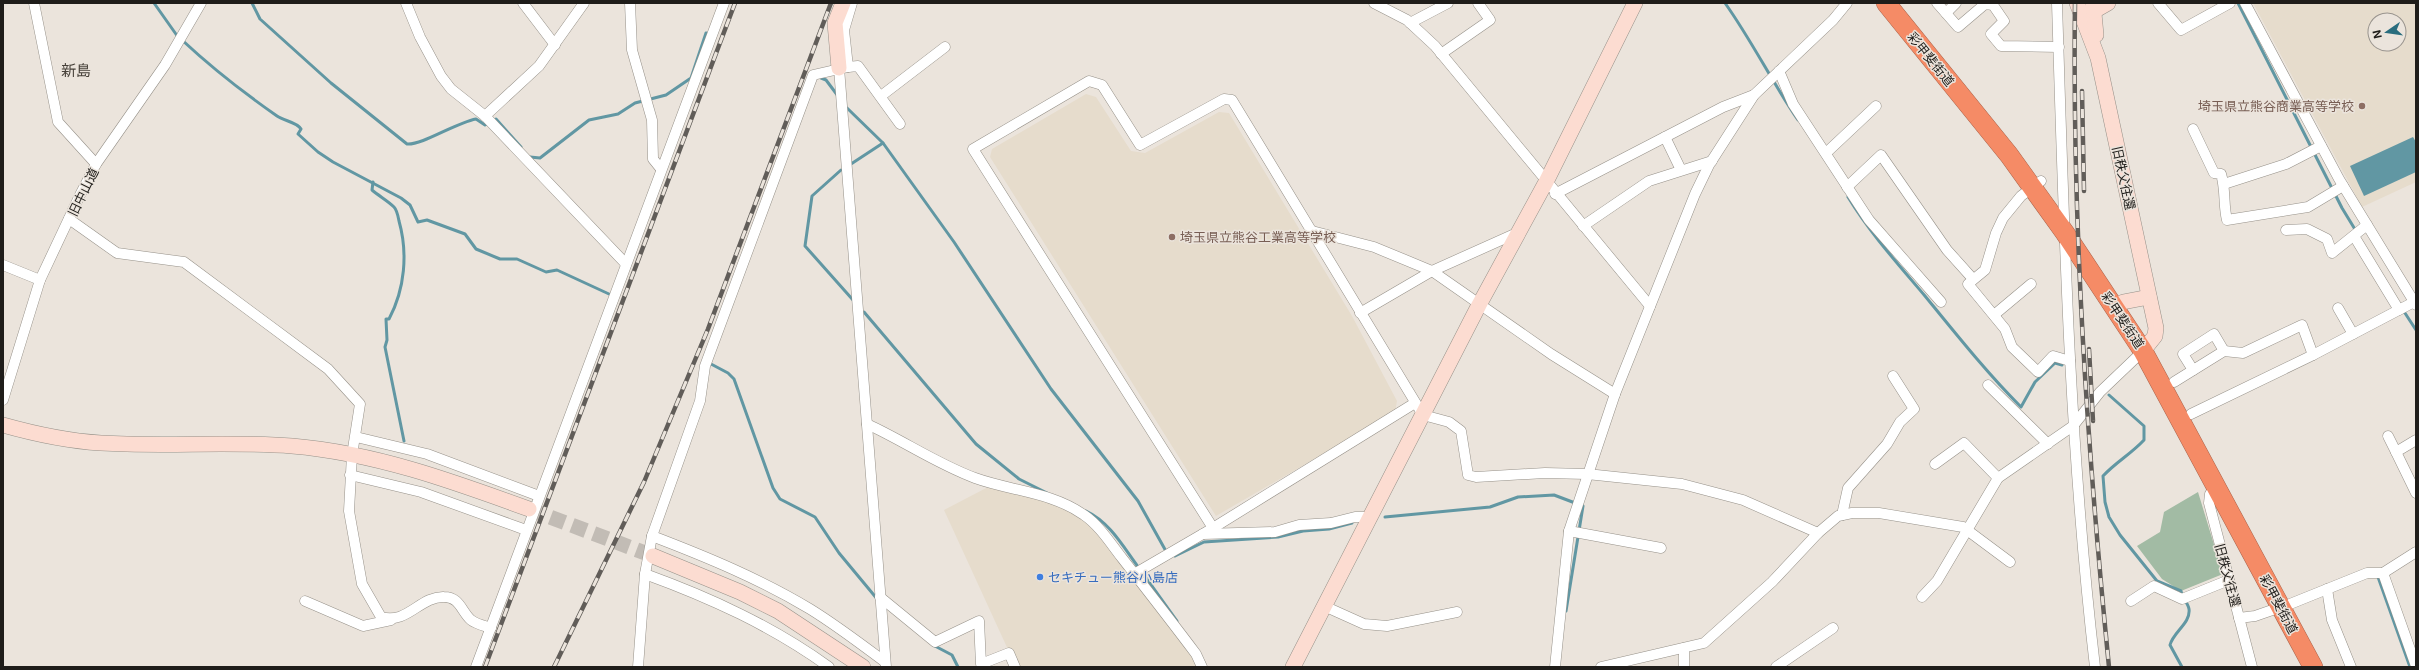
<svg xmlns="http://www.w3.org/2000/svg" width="2419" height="670" font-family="Inter,'Noto Sans JP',sans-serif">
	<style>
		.built { fill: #e6dccc; fill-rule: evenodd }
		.green { fill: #a2bba4 }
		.water { fill: #6197a3 }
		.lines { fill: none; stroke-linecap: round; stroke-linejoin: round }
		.stream { stroke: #6197a3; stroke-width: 3 }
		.secondary-tunnel { stroke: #c2bcb5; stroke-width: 15; stroke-dasharray: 15 8; stroke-linecap: butt }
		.street-casing { stroke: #969189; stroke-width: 11 }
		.secondary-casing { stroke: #969189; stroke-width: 16 }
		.highway-casing { stroke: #aa644b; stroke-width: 20 }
		.street { stroke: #fff; stroke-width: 10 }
		.secondary { stroke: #fcdcd1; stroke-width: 15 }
		.highway { stroke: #f58b66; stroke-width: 19 }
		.rail-casing { stroke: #615d59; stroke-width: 4.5 }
		.rail { stroke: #ebe4dc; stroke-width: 3; stroke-dasharray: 9; stroke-linecap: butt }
		.education-dot { fill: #8d6e63; stroke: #ebe4dc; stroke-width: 1.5 }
		.shop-dot { fill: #3f7fe0; stroke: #ebe4dc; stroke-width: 1.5 }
		.labels { text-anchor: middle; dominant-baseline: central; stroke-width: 3; stroke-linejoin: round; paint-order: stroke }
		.street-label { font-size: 13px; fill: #1f1d1a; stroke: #ebe4dc }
		.education-label { font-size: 13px; fill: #785e54; stroke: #ebe4dc; text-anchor: end }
		.shop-label { font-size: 13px; fill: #366cbe; stroke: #ebe4dc; text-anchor: start }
		.quarter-label { font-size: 15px; fill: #47413a; stroke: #ebe4dc }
	</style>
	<rect width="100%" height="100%" fill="#ebe4dc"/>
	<!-- built -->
	<g class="built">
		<path d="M2253,3H2416V182L2362,207ZM2375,20H2399V44H2375Z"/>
		<polygon points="1086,94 1096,97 1131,151 1145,153 1219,112 1229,113 1352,316 1397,401 1395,412 1216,516 990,157 992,149"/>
		<polygon points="990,486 1025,492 1083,517 1101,535 1193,654 1198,667 1016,667 944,510"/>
	</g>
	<!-- green -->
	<polygon class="green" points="2198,492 2223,574 2181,591 2162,579 2137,546 2160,532 2164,512"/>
	<!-- water -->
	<polygon class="water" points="2413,137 2416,142 2416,172 2364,196 2350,166"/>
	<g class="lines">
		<!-- stream -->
		<g class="stream">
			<polyline points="154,3 178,37"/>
			<path d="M252,3L260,19L331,83L407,144C423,145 455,123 476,119L485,125L496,119L521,147"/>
			<path d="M1725,3C1752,41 1772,82 1798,120"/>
			<polyline points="2238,3 2342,208 2356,231"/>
			<path d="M182,40C212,68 244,93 277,116C284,121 297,122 301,129L298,134L318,152L333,162L401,198L410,205L418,222L427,220L465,234L476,249L500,259H517L546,272L557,270L609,294"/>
			<polyline points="821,78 826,80 838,96"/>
			<polyline points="847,108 883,143 954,242 1051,389 1138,501 1167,553"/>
			<polyline points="530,157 540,158 589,120 618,114 635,103 666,95 691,78 706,33 709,34"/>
			<polyline points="851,164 883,143"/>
			<polyline points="841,170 812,196 805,246 853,300"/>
			<path d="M373,182L372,190C379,196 388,201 394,207C397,210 398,216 399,221C408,253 405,289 389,319H386L387,340L385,347L404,441"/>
			<path d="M1848,197C1870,233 1898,264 1925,296C1956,334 1987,373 2021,407L2035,382L2055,363L2062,365"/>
			<polyline points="2403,310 2416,330"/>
			<polyline points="864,312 976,444 1019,479 1047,493"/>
			<polyline points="711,364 728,373 734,379 773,488 780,499 815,517 839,553 878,600"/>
			<path d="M2109,395L2144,426V440C2131,454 2116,462 2103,476L2105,502L2109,517L2120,535L2157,581L2181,591C2182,598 2188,603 2189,609C2191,623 2173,632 2170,645L2182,667"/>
			<path d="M1086,511C1110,522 1124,548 1139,568"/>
			<polyline points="1385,517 1490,507 1518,497 1554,495 1583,506 1566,611"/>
			<polyline points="1175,556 1204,542 1278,537 1303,531 1329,529 1352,523"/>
			<polyline points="1142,572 1177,621"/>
			<polyline points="2380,575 2378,577 2410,667"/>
			<polyline points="933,645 952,655 958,667"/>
		</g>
		<!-- secondary-tunnel -->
		<polyline class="secondary-tunnel" points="529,509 653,556"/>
		<!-- street casing -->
		<g class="street-casing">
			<g id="street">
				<polyline points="34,3 58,122 96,164"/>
				<polyline points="406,3 420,37 441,76 451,89 485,116 626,264"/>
				<polyline points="523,3 555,45"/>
				<polyline points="630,3 632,50 652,120 653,159 661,169"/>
				<polyline points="1374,3 1407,20 1435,46 1650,306"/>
				<polyline points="1937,3 1958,27 1985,4 1993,5 2004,21 1991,34 2001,46 2059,47"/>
				<path d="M2057,3C2064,225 2069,446 2095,667"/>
				<polyline points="2158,3 2181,30 2230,3"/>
				<polyline points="2245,3 2339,179 2416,305"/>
				<polyline points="1946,13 1956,3"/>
				<polyline points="1410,23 1448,3"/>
				<polyline points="1441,54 1490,20 1478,3"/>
				<polyline points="848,67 858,66 900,124"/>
				<polyline points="839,68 886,667"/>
				<polyline points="1779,71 1793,104 1869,220 1941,302"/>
				<polyline points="881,96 945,47"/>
				<polyline points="485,116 539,66 584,3"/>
				<path d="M2193,129L2214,173L2221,174C2226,190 2223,204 2227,220L2308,207L2343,186"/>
				<polyline points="1665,137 1681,170"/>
				<polyline points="1826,153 1876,106"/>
				<polyline points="2041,181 2021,196 2003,218 1996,233 1985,270 1968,284 2005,329 2012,347 2038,372 2053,356 2070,361"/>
				<polyline points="2224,184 2286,164 2321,146"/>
				<polyline points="1847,187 1881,155 1947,250 1973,279"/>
				<polyline points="1555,194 1723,107 1754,95"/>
				<path d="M69,219L117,253L184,262L328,369L360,404L352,455L349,511L362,584L381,617C407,625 420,596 444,597C460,597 461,611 471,620C476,624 485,626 491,628"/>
				<polyline points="1583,226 1649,181 1712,161"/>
				<polyline points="2286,230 2307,229 2327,239 2332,253 2367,225"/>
				<polyline points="1312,231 1374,247 1432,271 1551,354 1615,394"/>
				<polyline points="2354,236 2399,310"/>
				<polyline points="3,265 40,280"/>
				<polyline points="2338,308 2353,334"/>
				<polyline points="1360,313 1432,271 1519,232"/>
				<polyline points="1994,315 2031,284"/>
				<polyline points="2193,370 2183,354 2214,334 2224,351"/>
				<polyline points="2174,382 2224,351 2243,353 2302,325 2313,355"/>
				<polyline points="1988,385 2048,444"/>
				<polyline points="3,400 40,280 80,195 96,164 165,65 201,3"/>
				<polyline points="2191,414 2313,355 2414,302"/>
				<path d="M867,424C904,441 937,464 975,478C1011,491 1052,492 1084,515C1099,525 1111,544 1122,558C1147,590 1172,622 1196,654L1202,667"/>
				<polyline points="2388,436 2396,452"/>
				<polyline points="356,437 427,454 539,496"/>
				<polyline points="2416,440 2396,452 2416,493"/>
				<polyline points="1935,464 1964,443 1998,478"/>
				<polyline points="350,475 421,492 526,530"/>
				<polyline points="2217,485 2210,494 2209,503 2252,667"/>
				<polyline points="1842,515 1848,488 1887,444 1900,422 1914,409 1893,376"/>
				<polyline points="1213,528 973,149 1089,81 1102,85 1140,145 1224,99 1232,100 1423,415 1449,422 1461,431 1468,475 1476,477 1545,473 1587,474 1682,484 1743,500 1818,533"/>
				<polyline points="1569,531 1661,548"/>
				<polyline points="1203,534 1275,532 1299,525 1331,523 1355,517 1370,517"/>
				<path d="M652,536C707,557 760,579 810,609C836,625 861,644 885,662"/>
				<polyline points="2383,573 2416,666"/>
				<path d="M645,574C711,598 772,626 829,667"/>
				<polyline points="1134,574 1213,528 1415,403"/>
				<polyline points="2327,589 2332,620 2351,667"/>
				<polyline points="880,597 935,642 979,621 981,664 1009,653 1015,667"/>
				<polyline points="1922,597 1937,581 1998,478 2073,426 2100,392 2143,351"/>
				<polyline points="305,601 363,626 391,620"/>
				<polyline points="2131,601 2154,586 2182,599 2229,580"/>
				<polyline points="2290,604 2367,573 2383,573 2416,552"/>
				<polyline points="1324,606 1364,624 1387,626 1457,612"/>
				<polyline points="2239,618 2255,616 2281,607"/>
				<polyline points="476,667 724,3"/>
				<polyline points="638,667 645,574 652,536 700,401 705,366 813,75 848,67 844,30 852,3"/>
				<polyline points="1555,667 1569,531 1615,394 1695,194 1709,165 1754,95 1833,20 1847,3"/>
				<polyline points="1601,667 1704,643 1772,582 1818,533 1838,516 1852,513 1879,513 1963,527 2010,562"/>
				<polyline points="1684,667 1684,648"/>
				<polyline points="1776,667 1833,628"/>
			</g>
		</g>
		<!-- secondary casing -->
		<g class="secondary-casing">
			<g id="secondary">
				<polyline points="2077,3 2098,58 2156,328 2155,336 2143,351"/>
				<polyline points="2093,3 2096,35"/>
				<polyline points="2094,11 2108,3"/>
				<polyline points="839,68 835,23 843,3"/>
				<polyline points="2123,302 2149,297"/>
				<path d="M3,425C35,434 68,441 101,443C165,447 229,441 292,446C375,453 452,481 529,509"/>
				<polyline points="653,556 740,592 778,611 863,667"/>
				<polyline points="1293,667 1479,305 1546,182 1635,3"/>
			</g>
		</g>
		<!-- highway casing -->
		<g class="highway-casing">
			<polyline id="highway" points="1886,3 2009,155 2065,233 2143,351 2313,667"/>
		</g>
		<!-- street -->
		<use href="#street" class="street"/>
		<!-- secondary -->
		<use href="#secondary" class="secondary"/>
		<!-- highway -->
		<use href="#highway" class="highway"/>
		<!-- rail casing -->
		<g class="rail-casing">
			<g id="rail">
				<path d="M2075,3C2072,225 2087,446 2109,667"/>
				<polyline points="2082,91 2084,191"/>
				<polyline points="2089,349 2093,421"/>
				<polyline points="485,667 735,3"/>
				<polyline points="554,667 644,482 708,329 831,3"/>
			</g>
		</g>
		<!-- rail -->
		<use href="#rail" class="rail"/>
	</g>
	<!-- markers -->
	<g class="education-dot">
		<circle cx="2362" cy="106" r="4"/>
		<circle cx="1172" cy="237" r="4"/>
	</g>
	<circle class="shop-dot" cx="1040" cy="577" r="4"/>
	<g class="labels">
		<!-- street labels -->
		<g class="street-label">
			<text transform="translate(1931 59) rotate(51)">彩甲斐街道</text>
			<text transform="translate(2124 178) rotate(78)">旧秩父往還</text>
			<text transform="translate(83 192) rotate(-64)">旧中山道</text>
			<text transform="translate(2123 320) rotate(56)">彩甲斐街道</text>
			<text transform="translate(2228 575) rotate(75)">旧秩父往還</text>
			<text transform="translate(2279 604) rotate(62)">彩甲斐街道</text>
		</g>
		<!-- education labels -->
		<g class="education-label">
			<text x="2354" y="106">埼玉県立熊谷商業高等学校</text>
			<text x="1180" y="237" text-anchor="start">埼玉県立熊谷工業高等学校</text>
		</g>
		<!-- shop labels -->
		<g class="shop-label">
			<text x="1048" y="577">セキチュー熊谷小島店</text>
		</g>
		<!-- quarter labels -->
		<g class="quarter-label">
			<text x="76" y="70">新島</text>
		</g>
	</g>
	<!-- border -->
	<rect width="2419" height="670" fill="none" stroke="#1f1d1a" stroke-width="8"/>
	<!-- north arrow -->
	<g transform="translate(2387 32) rotate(257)"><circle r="19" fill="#ebe4dc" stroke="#99948e"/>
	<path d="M0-3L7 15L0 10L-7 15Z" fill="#296d7e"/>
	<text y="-6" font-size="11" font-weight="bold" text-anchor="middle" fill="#1f1d1a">N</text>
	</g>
</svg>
